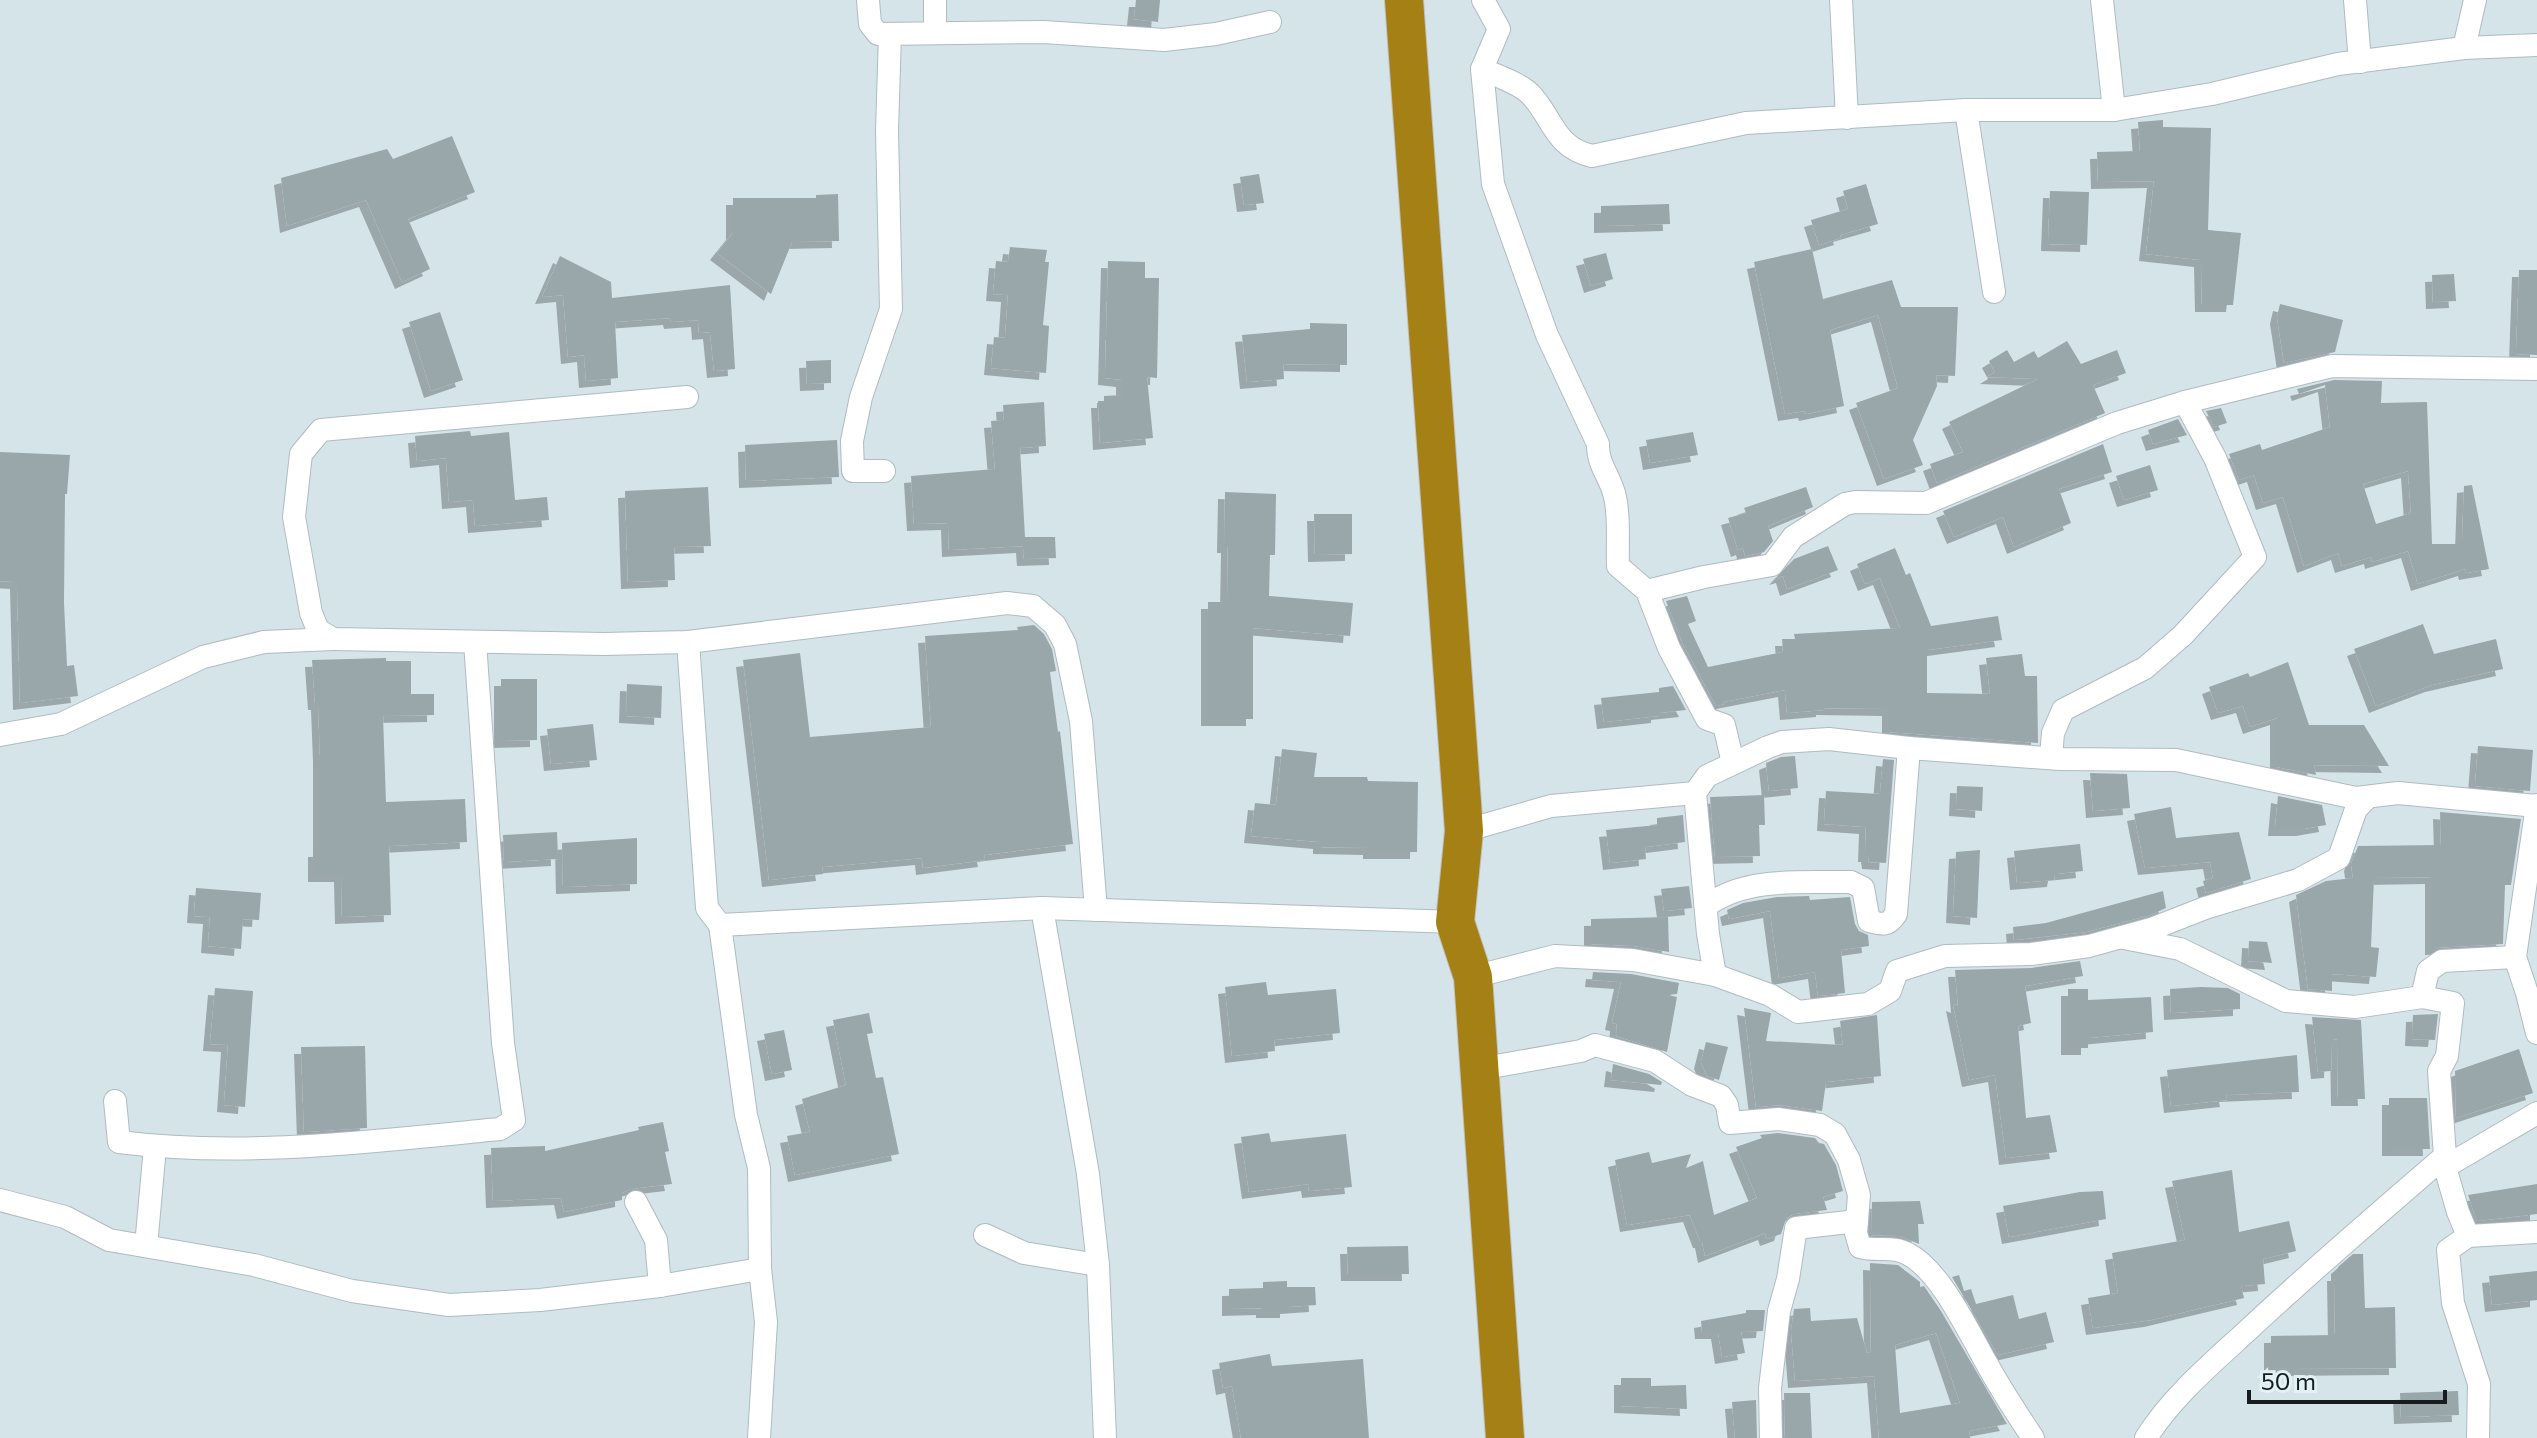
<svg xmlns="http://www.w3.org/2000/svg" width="2537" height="1438" font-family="Commissioner,sans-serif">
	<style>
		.building { fill: #99a7ab; fill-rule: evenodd; filter: url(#shadow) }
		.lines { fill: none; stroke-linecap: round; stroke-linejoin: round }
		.street-casing { stroke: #aebcc1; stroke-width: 24 }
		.highway-casing { stroke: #bebfc0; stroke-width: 40 }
		.street { stroke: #fff; stroke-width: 22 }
		.highway { stroke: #a58014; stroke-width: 38 }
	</style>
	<defs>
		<filter id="shadow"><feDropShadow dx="-7" dy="7" stdDeviation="0" flood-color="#0004"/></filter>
	</defs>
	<rect width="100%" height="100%" fill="#d5e4e9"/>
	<!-- building -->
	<g class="building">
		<polygon points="1136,0 1160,0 1158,22 1134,19"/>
		<polygon points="2163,120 2163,127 2211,128 2208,230 2241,233 2233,305 2202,305 2201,260 2146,254 2154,181 2098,182 2097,152 2140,151 2138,122"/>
		<polygon points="452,136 475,192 408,219 430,269 402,282 366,200 287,226 281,178 387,149 393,159"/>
		<polygon points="1259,174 1264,203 1244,205 1240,177"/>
		<polygon points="1866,184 1878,224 1840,235 1841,238 1819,245 1811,220 1848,209 1843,191"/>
		<polygon points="2050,191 2089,192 2087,245 2048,244"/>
		<polygon points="838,194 839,241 792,242 771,294 717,253 733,233 733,198 816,198 816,195"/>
		<polygon points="1669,204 1670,224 1601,226 1601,206"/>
		<polygon points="1010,247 1047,250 1045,262 1049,262 1043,325 1049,326 1046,373 991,368 994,337 1005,338 1008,295 993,294 996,261 1008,262"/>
		<polygon points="1812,249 1823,299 1892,280 1901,307 1958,307 1955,376 1936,375 1937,386 1913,440 1923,465 1884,479 1856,403 1898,388 1878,315 1830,330 1844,406 1806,414 1805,411 1785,414 1754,262"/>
		<polygon points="1606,253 1613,279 1591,286 1583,259"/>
		<polygon points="560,256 611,282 612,298 730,285 735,369 714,371 710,332 699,333 698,320 671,322 670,318 615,322 618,378 586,381 584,355 568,357 563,295 542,297"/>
		<polygon points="1108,261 1145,262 1145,278 1159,278 1157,378 1147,377 1153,438 1100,443 1098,401 1104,401 1104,396 1123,395 1123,380 1105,378"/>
		<polygon points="2519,270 2537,270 2537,355 2516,354"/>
		<polygon points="2454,274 2456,301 2433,302 2432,275"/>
		<polygon points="2280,304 2343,320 2335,352 2284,363 2277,317"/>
		<polygon points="440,312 463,380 431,391 409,322"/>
		<polygon points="1310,323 1347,324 1347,365 1283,364 1284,379 1247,382 1242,335 1310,329"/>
		<polygon points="2067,341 2081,364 2117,350 2126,373 2093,385 2105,413 1937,483 1930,464 1963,452 1949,422 2038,379 1987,377 1995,372 1989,361 2007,350 2014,362 2034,351 2038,358"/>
		<polygon points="831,360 831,383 807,384 806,361"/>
		<path d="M2334,380L2382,381L2381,403L2427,402L2432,544H2462L2464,486L2472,485L2489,569L2466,573L2465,569L2418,584L2408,551L2372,562L2371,557L2342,566L2338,553L2304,566L2283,497L2263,503L2254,475L2239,480L2229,454L2260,444L2262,450L2330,427L2325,385L2299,394L2297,389ZM2408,471L2411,513L2376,524L2363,484Z"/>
		<polygon points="1044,402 1046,446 1020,448 1025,537 1055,537 1056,558 1024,559 1023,546 949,550 948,523 914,524 911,476 995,469 991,421 1004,420 1003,405"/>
		<polygon points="2221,408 2227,423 2214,427 2206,411"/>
		<polygon points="2178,419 2187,435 2153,444 2148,430"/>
		<polygon points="470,431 471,436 509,432 515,500 547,497 549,520 475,526 473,500 449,502 446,458 417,461 415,436"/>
		<polygon points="1693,432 1698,455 1650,463 1646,440"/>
		<polygon points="837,440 839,477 746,481 745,445"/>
		<polygon points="2103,444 2112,472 2059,489 2071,523 2014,547 2003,517 1954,537 1943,511"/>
		<polygon points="0,452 70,455 67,494 65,494 64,603 67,666 74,665 78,696 20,703 17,582 0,581"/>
		<polygon points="2150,465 2158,490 2124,500 2116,476"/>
		<polygon points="708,487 711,546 674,547 675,580 628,582 625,491"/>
		<polygon points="1806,487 1813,507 1768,526 1773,541 1764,552 1745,556 1743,548 1738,550 1728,518 1746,513 1744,508"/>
		<polygon points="1225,492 1276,494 1275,555 1270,555 1269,596 1353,603 1350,636 1253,628 1253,719 1208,719 1208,602 1227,602 1228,546 1224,546"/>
		<polygon points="1314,514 1352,514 1352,554 1315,555"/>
		<polygon points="1828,546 1838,570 1787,589 1783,576 1776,578 1794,559"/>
		<polygon points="1895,548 1906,575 1910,573 1931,626 1998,616 2002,640 1927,650 1927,693 1990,694 1986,658 2022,654 2025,676 2037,676 2038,743 1889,732 1889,709 1823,708 1823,710 1787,713 1785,690 1723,702 1724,704 1716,706 1682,642 1666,601 1687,596 1696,621 1688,624 1708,667 1783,652 1782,639 1795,639 1794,634 1900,628 1880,578 1865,584 1857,564"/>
		<polygon points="2423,624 2434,654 2496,639 2503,669 2432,685 2376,706 2354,649"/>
		<polygon points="1034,625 1044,634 1052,649 1056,671 1050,672 1058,732 1060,731 1073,844 984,855 985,860 923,868 922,858 822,867 823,874 769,880 743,660 800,653 810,737 931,727 925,636 1018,630 1017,627"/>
		<polygon points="386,658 386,661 411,661 411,694 434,694 434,715 383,716 386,802 465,799 467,842 389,846 391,915 342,917 341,875 315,875 315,850 320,850 320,755 318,703 315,703 312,660"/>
		<polygon points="2288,662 2309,725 2364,725 2389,766 2314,765 2316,775 2277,767 2277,718 2250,727 2243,706 2218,713 2209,687 2248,673 2250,677"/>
		<polygon points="501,679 537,679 537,740 501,741"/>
		<polygon points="627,684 662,686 661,718 626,716"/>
		<polygon points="1673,686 1686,710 1658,713 1658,716 1604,722 1601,698 1659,692 1659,688"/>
		<polygon points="593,724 597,760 551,764 547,729"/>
		<polygon points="2478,746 2533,750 2530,791 2475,786"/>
		<polygon points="1282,749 1317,753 1314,777 1367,777 1368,781 1418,782 1417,852 1370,852 1370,848 1320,847 1320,842 1251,836 1255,803 1276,805"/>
		<polygon points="1795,756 1798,788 1769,791 1766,763 1781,757"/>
		<polygon points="1883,759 1894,760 1886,863 1869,862 1868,855 1865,855 1866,827 1824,824 1826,791 1880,794"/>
		<polygon points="2090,773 2127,774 2130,808 2093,811"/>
		<polygon points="1957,786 1983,787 1982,811 1956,809"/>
		<polygon points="1764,795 1765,825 1759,825 1760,856 1715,857 1710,797"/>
		<polygon points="2278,796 2322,805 2326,825 2303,829 2275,829"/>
		<polygon points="2171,807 2176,838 2239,832 2251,879 2206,893 2203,881 2213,878 2210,862 2145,868 2134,814"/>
		<polygon points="2440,812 2521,819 2511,885 2505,885 2503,944 2432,948 2432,877 2374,878 2371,947 2379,948 2376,977 2332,974 2332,991 2308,989 2296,895 2326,881 2353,878 2351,864 2358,846 2441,845"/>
		<polygon points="1683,815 1685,842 1645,847 1646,859 1610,863 1606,830 1657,825 1657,818"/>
		<polygon points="557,832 558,859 504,862 503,835"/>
		<polygon points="637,838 637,884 563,887 562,843"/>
		<polygon points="2080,844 2083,871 2055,874 2054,880 2017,883 2014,851"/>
		<polygon points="1980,850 1977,918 1953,916 1956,852"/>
		<polygon points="1689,886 1692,908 1664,911 1661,889"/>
		<polygon points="196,888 261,893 259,920 243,919 241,949 208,946 210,917 194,916"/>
		<polygon points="2163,891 2166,908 2150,915 2086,932 2014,940 2013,927 2046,923"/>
		<polygon points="1809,896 1810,900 1850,897 1855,924 1859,931 1868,935 1869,946 1841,950 1845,993 1818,996 1815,972 1779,978 1770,911 1729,919 1727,910 1743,903 1777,897"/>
		<polygon points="1668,917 1669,952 1634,946 1591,944 1591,919"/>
		<polygon points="2249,941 2267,942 2272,963 2248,961"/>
		<polygon points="2080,961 2083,976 2025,986 2031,1023 2018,1026 2026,1118 2050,1115 2057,1152 2006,1158 1995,1075 1969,1080 1953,1004 1958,1006 1955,970 2031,968"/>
		<polygon points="1593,972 1631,974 1679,983 1677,994 1668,995 1677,997 1667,1052 1616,1036 1617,1024 1612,1023 1621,982 1592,980"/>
		<polygon points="1266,982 1268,995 1336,989 1340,1033 1274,1040 1275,1051 1232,1056 1225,987"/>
		<polygon points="2201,987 2228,988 2240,994 2240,1009 2171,1013 2170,989"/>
		<polygon points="215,988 253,991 245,1107 224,1105 228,1045 210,1044"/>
		<polygon points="2068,989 2088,989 2088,1000 2151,997 2153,1032 2088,1038 2088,1048 2068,1048"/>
		<polygon points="1744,1008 1771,1013 1766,1041 1843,1045 1840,1021 1877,1015 1881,1076 1826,1082 1822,1111 1780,1105 1756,1107"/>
		<polygon points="869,1013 873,1033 867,1034 876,1078 883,1077 899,1154 795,1175 787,1136 810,1132 802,1099 846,1085 833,1020"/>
		<polygon points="2438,1014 2435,1040 2412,1039 2413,1015"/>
		<polygon points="2312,1017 2361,1020 2365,1099 2338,1099 2337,1039 2332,1040 2331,1071 2318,1072"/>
		<polygon points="784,1030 792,1070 772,1074 764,1034"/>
		<polygon points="1706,1042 1728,1047 1719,1080 1707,1076 1701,1062"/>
		<polygon points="365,1046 367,1128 304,1132 301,1047"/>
		<polygon points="2519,1049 2533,1093 2456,1118 2455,1071"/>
		<polygon points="2297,1055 2299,1092 2226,1095 2227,1100 2171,1106 2167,1070"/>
		<polygon points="1613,1064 1649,1074 1662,1082 1661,1085 1611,1080"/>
		<polygon points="2389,1098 2427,1098 2430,1149 2389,1149"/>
		<polygon points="663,1122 669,1151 665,1152 672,1184 630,1189 622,1193 622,1200 564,1212 561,1198 493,1201 491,1148 545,1146 545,1151 639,1130 638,1127"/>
		<polygon points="1269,1133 1271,1142 1346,1134 1352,1187 1309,1191 1308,1184 1249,1192 1241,1137"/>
		<polygon points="1778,1133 1815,1138 1819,1143 1824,1144 1836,1165 1843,1191 1823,1197 1827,1210 1793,1214 1786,1219 1781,1234 1767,1239 1765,1233 1705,1256 1702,1241 1700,1241 1690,1215 1627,1225 1615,1160 1649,1152 1652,1163 1691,1154 1686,1168 1703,1161 1714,1215 1757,1198 1736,1147 1762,1138 1760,1135"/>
		<polygon points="2232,1170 2239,1232 2289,1221 2296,1251 2263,1259 2265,1284 2241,1286 2244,1298 2151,1320 2093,1328 2088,1298 2118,1293 2112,1253 2185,1240 2172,1181"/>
		<polygon points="2537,1184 2537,1214 2477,1221 2468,1195"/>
		<polygon points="2103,1191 2106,1219 2009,1237 2003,1206 2080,1192"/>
		<polygon points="1920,1201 1924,1224 1918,1224 1919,1244 1900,1236 1871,1235 1872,1202"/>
		<polygon points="1408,1246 1409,1274 1348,1274 1347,1247"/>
		<polygon points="2353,1254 2363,1254 2365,1308 2395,1307 2396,1368 2271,1369 2271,1336 2335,1335 2334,1274 2338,1274 2338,1267"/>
		<path d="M1870,1263L1898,1265L1920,1282V1287L1924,1286L1941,1311L2007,1424L1969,1431L1970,1438H1879L1874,1376L1795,1381L1791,1331L1794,1309L1810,1308L1811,1321L1857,1318L1867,1353L1871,1352ZM1936,1333L1960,1403L1900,1413L1895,1345Z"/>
		<polygon points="2537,1271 2537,1300 2492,1305 2489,1276"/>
		<polygon points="1959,1275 1964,1291 1971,1289 1976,1304 2013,1295 2019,1319 2046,1312 2054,1342 1998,1355 1952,1277"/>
		<polygon points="1287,1281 1287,1287 1315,1287 1316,1305 1287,1307 1287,1311 1263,1311 1263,1308 1229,1309 1229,1289 1263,1288 1263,1282"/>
		<polygon points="1746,1310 1765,1310 1763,1331 1741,1332 1745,1353 1722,1357 1718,1332 1702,1332 1701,1321 1746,1313"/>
		<polygon points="1270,1354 1272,1366 1363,1359 1369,1438 1241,1438 1232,1386 1223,1388 1219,1363"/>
		<polygon points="1621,1378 1651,1378 1651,1386 1686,1385 1687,1409 1621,1406"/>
		<polygon points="2458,1391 2459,1415 2401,1417 2400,1393"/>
		<polygon points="1784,1393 1810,1393 1812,1438 1785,1438"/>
		<polygon points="1756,1400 1757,1438 1735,1438 1732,1402"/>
	</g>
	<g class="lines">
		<!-- street casing -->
		<g class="street-casing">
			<g id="street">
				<polyline points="868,0 870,24 878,34 1044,32 1164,40 1216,34 1270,22"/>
				<path d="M1483,0L1499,29L1482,69C1497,76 1522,84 1532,96C1554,121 1555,147 1592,156L1746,123L1966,110H2114L2212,94L2338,64L2464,48L2537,45"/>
				<polyline points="1841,0 1847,118"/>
				<polyline points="2102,0 2114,110"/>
				<polyline points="2355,0 2360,62"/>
				<polyline points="935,33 935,0"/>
				<polyline points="2464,48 2475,0"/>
				<path d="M1482,69L1493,184L1547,335L1598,444C1597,465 1611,477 1615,497C1620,518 1617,544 1618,566L1647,591L1669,648L1707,719L1724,725L1733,763"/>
				<polyline points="1966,110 1994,292"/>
				<polyline points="687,397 321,430 301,454 294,517 311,613 318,630 333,639 604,644 688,642 1007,603 1033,606 1055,625 1065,644 1081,721 1096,910"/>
				<polyline points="884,471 853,471 852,441 861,397 891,309 887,131 890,34"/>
				<polyline points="1647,591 1704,577 1772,565 1793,537 1845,504 1855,502 1926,503 2117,423 2185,402 2332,366 2537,369"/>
				<polyline points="688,642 707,908 720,925 1042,908 1455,922"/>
				<polyline points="0,735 61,724 203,657 264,642 333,639"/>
				<polyline points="2051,757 2053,733 2063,710 2145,668 2183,635 2255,557 2215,458 2185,402"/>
				<polyline points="2537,805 2515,957 2527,993 2537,1033"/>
				<polyline points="1464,831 1551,806 1695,793"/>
				<path d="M1706,906C1747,876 1803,883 1851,882L1863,888L1869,921C1883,925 1888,926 1896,914L1909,748"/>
				<polyline points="1042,908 1088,1174 1098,1265 1105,1438"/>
				<polyline points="720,925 746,1115 759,1168 760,1269 766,1322 759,1438"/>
				<polyline points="2124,938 2180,949 2286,1001 2355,1007 2422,997"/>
				<polyline points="1715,975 1708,934 1695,793 1707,776 1768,747 1782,742 1829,739 1909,748 2060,759 2176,760 2356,798 2398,793 2537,806"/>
				<polyline points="1473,977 1555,956 1633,960 1715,975 1770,995 1798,1012 1868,1004 1890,991 1897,971 1945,956 2031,954 2089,946 2154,928 2205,908 2298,880 2339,858 2356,809 2367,798"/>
				<path d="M1479,1069L1581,1051L1595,1045L1655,1061L1692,1085L1721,1096L1727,1105L1730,1123L1778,1119L1820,1125L1835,1134L1849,1160L1859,1195L1856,1233L1860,1247C1876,1252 1893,1245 1908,1254C1941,1271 1969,1333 1987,1364C2001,1390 2017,1414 2033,1438"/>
				<path d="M115,1101L119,1142C245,1158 374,1141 500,1129L514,1120L503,1043L475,642"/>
				<polyline points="2445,1156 2439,1071 2447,1056 2453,1003 2422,997 2428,971 2442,961 2515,957"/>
				<polyline points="2445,1167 2458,1212 2468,1236 2448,1250 2453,1303 2479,1384 2478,1438"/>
				<polyline points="0,1200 65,1217 109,1240 254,1265 352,1291 449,1305 540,1300 660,1286 656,1240 636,1202"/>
				<polyline points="985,1235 1024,1253 1098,1265"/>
				<polyline points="2468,1236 2537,1232"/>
				<polyline points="146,1246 155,1147"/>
				<polyline points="660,1286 760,1269"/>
				<polyline points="1771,1438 1770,1388 1779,1311 1788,1279 1796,1228 1857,1221"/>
				<path d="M2146,1438C2172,1397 2211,1364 2247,1331C2311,1271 2378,1214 2445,1156V1167L2537,1113"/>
			</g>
		</g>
		<!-- highway casing -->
		<g class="highway-casing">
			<polyline id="highway" points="1404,0 1464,831 1455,922 1473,977 1505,1438"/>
		</g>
		<!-- street -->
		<use href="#street" class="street"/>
		<!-- highway -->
		<use href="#highway" class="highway"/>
	</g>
	<!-- scale -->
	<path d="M2249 1390v12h196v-12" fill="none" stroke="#171c1e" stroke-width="4"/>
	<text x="2261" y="1390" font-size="24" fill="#171c1e" stroke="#e2f1f6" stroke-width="6" paint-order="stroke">50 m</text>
</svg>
